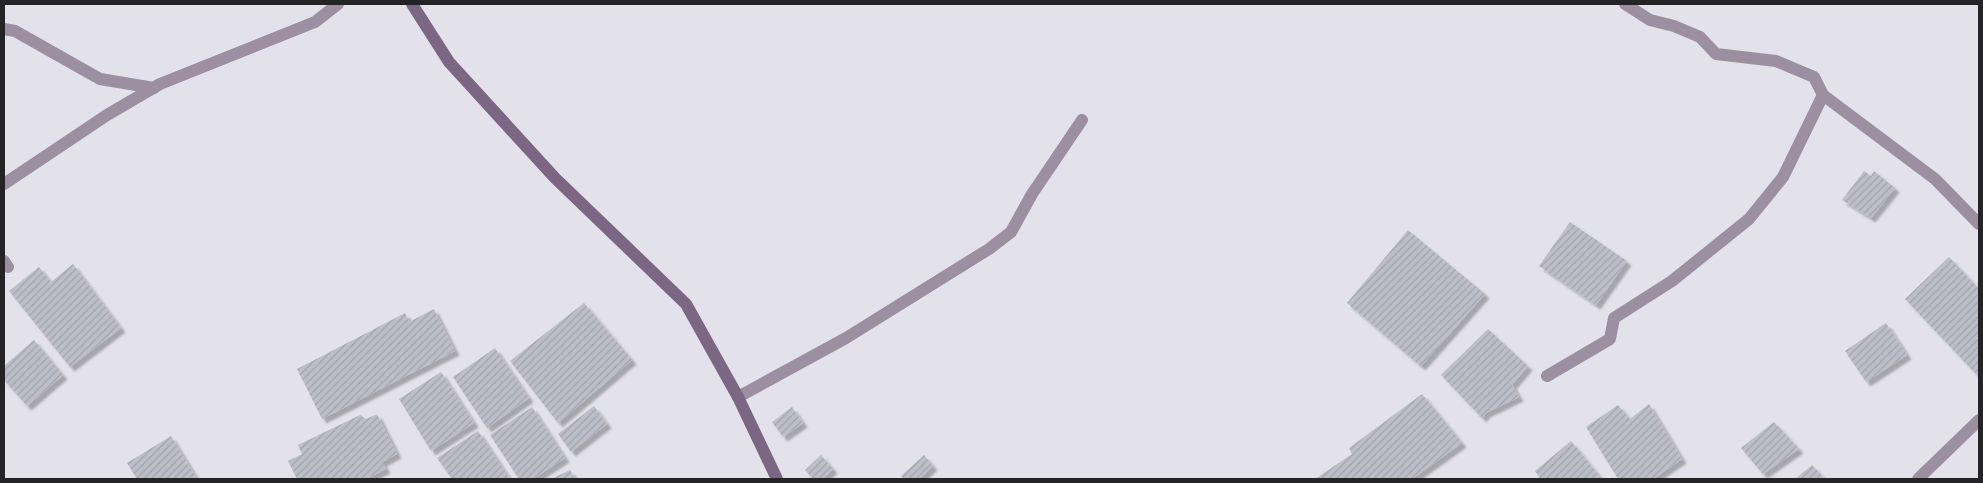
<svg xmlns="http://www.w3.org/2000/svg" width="1983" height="483" font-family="'DejaVu Sans',sans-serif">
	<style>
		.building { fill: url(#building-hatch); filter: url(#shadow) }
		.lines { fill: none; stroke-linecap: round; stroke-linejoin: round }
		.lane { stroke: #9c8fa2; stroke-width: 12 }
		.street { stroke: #9c8fa2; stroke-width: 12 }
		.secondary { stroke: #7b6783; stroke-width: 12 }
	</style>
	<defs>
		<pattern id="building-hatch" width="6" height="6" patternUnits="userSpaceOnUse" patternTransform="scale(1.25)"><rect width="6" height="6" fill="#bdbfc8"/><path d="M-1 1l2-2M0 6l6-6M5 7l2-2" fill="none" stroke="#a2a4ac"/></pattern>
		<filter id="shadow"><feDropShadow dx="4.5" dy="4.5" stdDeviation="1" flood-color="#0004"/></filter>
	</defs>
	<rect width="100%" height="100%" fill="#e3e1ea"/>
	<!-- building -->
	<g class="building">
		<polygon points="1864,171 1871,176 1874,171 1895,188 1871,218 1842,200"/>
		<polygon points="1570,222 1627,261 1596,305 1539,266"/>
		<polygon points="1408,230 1485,294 1421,366 1347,303"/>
		<polygon points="1949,257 1979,289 1979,377 1905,299"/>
		<polygon points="73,264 121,328 70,367 9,291 39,267 51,282"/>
		<polygon points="584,303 632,360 558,423 510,361"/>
		<polygon points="434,309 455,351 322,419 297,369 405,313 409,322"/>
		<polygon points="1886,323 1907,355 1866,382 1845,351"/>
		<polygon points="1488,329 1528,366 1512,385 1519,397 1486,413 1482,418 1441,375"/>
		<polygon points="34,340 63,375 27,406 4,380 4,366"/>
		<polygon points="495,348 529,398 487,428 453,377"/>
		<polygon points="441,372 474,423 431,451 399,399"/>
		<polygon points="1422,394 1462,443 1412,479 1315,479 1352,454 1349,448"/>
		<polygon points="1649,404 1682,459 1653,479 1618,479 1586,427 1618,405 1630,419"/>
		<polygon points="594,406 607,424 571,452 558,434"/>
		<polygon points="532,407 565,458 533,479 519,479 490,435"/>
		<polygon points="792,407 803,423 783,437 772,422"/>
		<polygon points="377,414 397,454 382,462 386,469 366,479 297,479 288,461 302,454 298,445 360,415 366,419"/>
		<polygon points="1774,422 1799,449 1763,474 1741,448"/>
		<polygon points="478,431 510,479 452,479 437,458"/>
		<polygon points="171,436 197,479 137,479 127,463"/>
		<polygon points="1571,441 1602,479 1539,479 1540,478 1535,471"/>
		<polygon points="821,455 833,469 822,479 813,479 805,470"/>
		<polygon points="924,455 933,466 919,479 904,479 901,476"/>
		<polygon points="1812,465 1825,479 1795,479"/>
		<polygon points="570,470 575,479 551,479"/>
	</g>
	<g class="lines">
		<!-- lane -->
		<polyline class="lane" points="4,261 8,267"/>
		<!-- street -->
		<g class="street">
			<polyline points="1625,4 1650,20 1674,26 1700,37 1716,54 1776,61 1814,77 1823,95"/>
			<polyline points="4,29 15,31 100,79 154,88"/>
			<polyline points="4,184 107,115 160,84 315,22 338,4"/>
			<polyline points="1547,376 1610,339 1614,318 1672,281 1749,219 1783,177 1823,95 1935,179 1979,224"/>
			<polyline points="738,397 846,338 989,249 1011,232 1032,194 1082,120"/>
			<polyline points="1918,479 1979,420"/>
		</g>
		<!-- secondary -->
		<polyline class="secondary" points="412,4 449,62 555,178 686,304 738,397 777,479"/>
	</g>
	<!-- border -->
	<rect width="1983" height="483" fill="none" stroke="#242326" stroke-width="10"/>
</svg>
